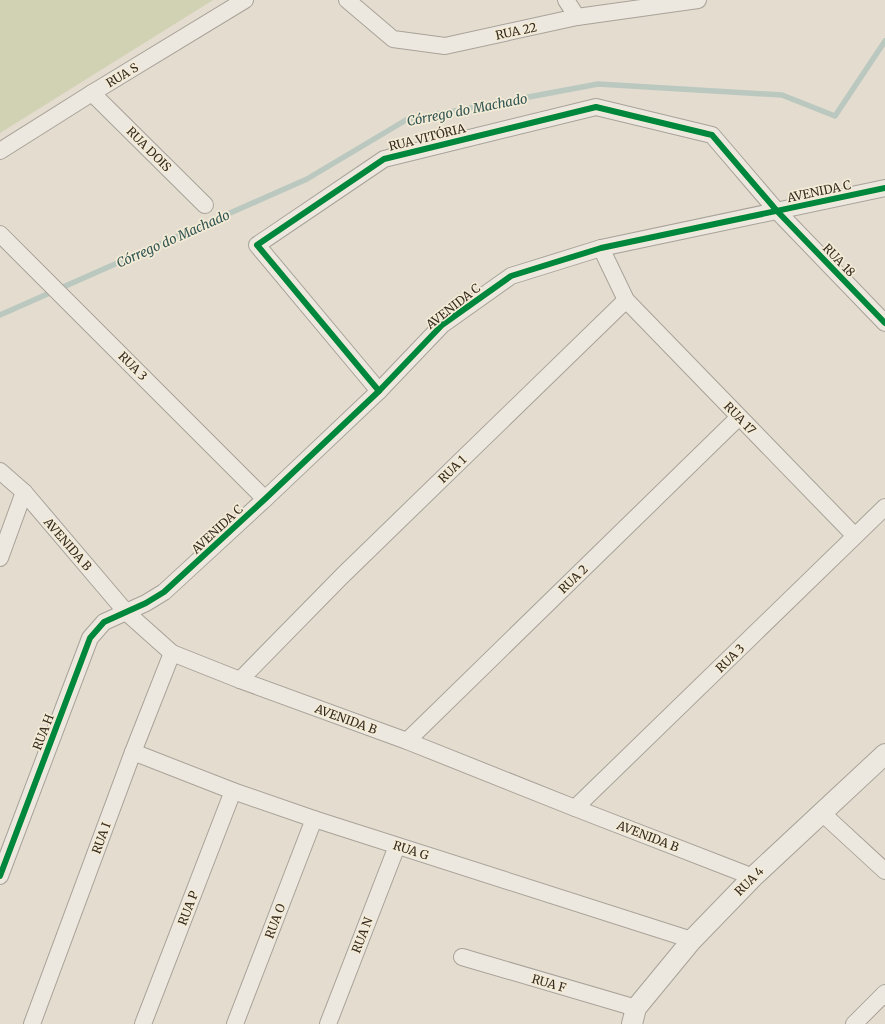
<svg xmlns="http://www.w3.org/2000/svg" width="885" height="1024" font-family="Merriweather,serif">
	<style>
		.green { fill: #d1d1b3 }
		.lines { fill: none; stroke-linecap: round; stroke-linejoin: round }
		.stream { stroke: #bac8bf; stroke-width: 5.5 }
		.minor-casing { stroke: #a8a298; stroke-width: 18 }
		.tertiary-casing { stroke: #a8a298; stroke-width: 22 }
		.minor { stroke: #ece8e0; stroke-width: 16 }
		.tertiary { stroke: #ece8e0; stroke-width: 20 }
		.cycleway-casing { stroke: #f3ebd6; stroke-width: 8 }
		.cycleway { stroke: #00873e; stroke-width: 6 }
		.labels { text-anchor: middle; dominant-baseline: central; stroke-width: 3.5; stroke-linejoin: round; paint-order: stroke }
		.street-label { font-size: 12px; fill: #372b20; stroke: #f3ebd6 }
		.water-label { font-size: 13px; font-style: italic; fill: #315553; stroke: #f3ebd6 }
	</style>
	<rect width="100%" height="100%" fill="#e3dccf"/>
	<!-- green -->
	<polygon class="green" points="0,0 213,0 0,133"/>
	<g class="lines">
		<!-- stream -->
		<polyline class="stream" points="0,315 307,179 406,120 598,84 782,95 835,116 885,41"/>
		<!-- minor casing -->
		<g class="minor-casing">
			<g id="minor">
				<polyline points="347,0 393,39 445,46 577,17 698,0"/>
				<polyline points="566,0 577,17"/>
				<polyline points="92,93 205,205"/>
				<polyline points="0,151 92,93 245,0"/>
				<polyline points="0,234 265,499"/>
				<polyline points="601,248 626,300 855,536"/>
				<polyline points="379,391 257,245 384,159 596,107 712,135 777,211 885,323"/>
				<polyline points="0,471 24,492 126,612 172,653 240,680 407,741 575,808 753,877"/>
				<polyline points="0,558 24,492"/>
				<polyline points="240,680 342,576 626,300"/>
				<polyline points="407,741 739,417"/>
				<polyline points="133,752 233,791 314,819 692,940"/>
				<polyline points="575,808 885,507"/>
				<polyline points="822,813 885,871"/>
				<polyline points="0,876 90,638 104,622 146,603 164,592 265,499 379,391 442,325 511,276 601,248 885,188"/>
				<polyline points="462,957 636,1008"/>
				<polyline points="32,1024 133,752 172,653"/>
				<polyline points="143,1024 233,791"/>
				<polyline points="235,1024 314,819"/>
				<polyline points="328,1024 397,846"/>
				<polyline points="854,1024 885,993"/>
			</g>
		</g>
		<!-- tertiary casing -->
		<g class="tertiary-casing">
			<polyline id="tertiary" points="632,1024 636,1008 692,940 753,877 885,754"/>
		</g>
		<!-- minor -->
		<use href="#minor" class="minor"/>
		<!-- tertiary -->
		<use href="#tertiary" class="tertiary"/>
		<!-- cycleway casing -->
		<g class="cycleway-casing">
			<g id="cycleway">
				<polyline points="379,391 257,245 384,159 596,107 712,135 777,211 885,323"/>
				<polyline points="0,876 90,638 104,622 146,603 164,592 265,499 379,391 442,325 511,276 601,248 885,188"/>
			</g>
		</g>
		<!-- cycleway -->
		<use href="#cycleway" class="cycleway"/>
	</g>
	<g class="labels">
		<!-- street labels -->
		<g class="street-label">
			<text transform="translate(516 31) rotate(-12)">RUA 22</text>
			<text transform="translate(122 75) rotate(-31)">RUA S</text>
			<text transform="translate(427 137) rotate(-14)">RUA VITÓRIA</text>
			<text transform="translate(149 149) rotate(45)">RUA DOIS</text>
			<text transform="translate(819 191) rotate(-12)">AVENIDA C</text>
			<text transform="translate(839 260) rotate(46)">RUA 18</text>
			<text transform="translate(453 306) rotate(-38)">AVENIDA C</text>
			<text transform="translate(133 366) rotate(45)">RUA 3</text>
			<text transform="translate(740 418) rotate(46)">RUA 17</text>
			<text transform="translate(452 469) rotate(-44)">RUA 1</text>
			<text transform="translate(217 529) rotate(-43)">AVENIDA C</text>
			<text transform="translate(68 544) rotate(49)">AVENIDA B</text>
			<text transform="translate(573 579) rotate(-44)">RUA 2</text>
			<text transform="translate(730 658) rotate(-44)">RUA 3</text>
			<text transform="translate(346 719) rotate(20)">AVENIDA B</text>
			<text transform="translate(43 732) rotate(-69)">RUA H</text>
			<text transform="translate(648 836) rotate(21)">AVENIDA B</text>
			<text transform="translate(101 838) rotate(-70)">RUA I</text>
			<text transform="translate(411 850) rotate(18)">RUA G</text>
			<text transform="translate(749 881) rotate(-45)">RUA 4</text>
			<text transform="translate(188 908) rotate(-69)">RUA P</text>
			<text transform="translate(275 921) rotate(-69)">RUA O</text>
			<text transform="translate(362 935) rotate(-69)">RUA N</text>
			<text transform="translate(549 983) rotate(16)">RUA F</text>
		</g>
		<!-- water labels -->
		<g class="water-label">
			<text transform="translate(467 110) rotate(-11)">Córrego do Machado</text>
			<text transform="translate(173 239) rotate(-24)">Córrego do Machado</text>
		</g>
	</g>
</svg>
